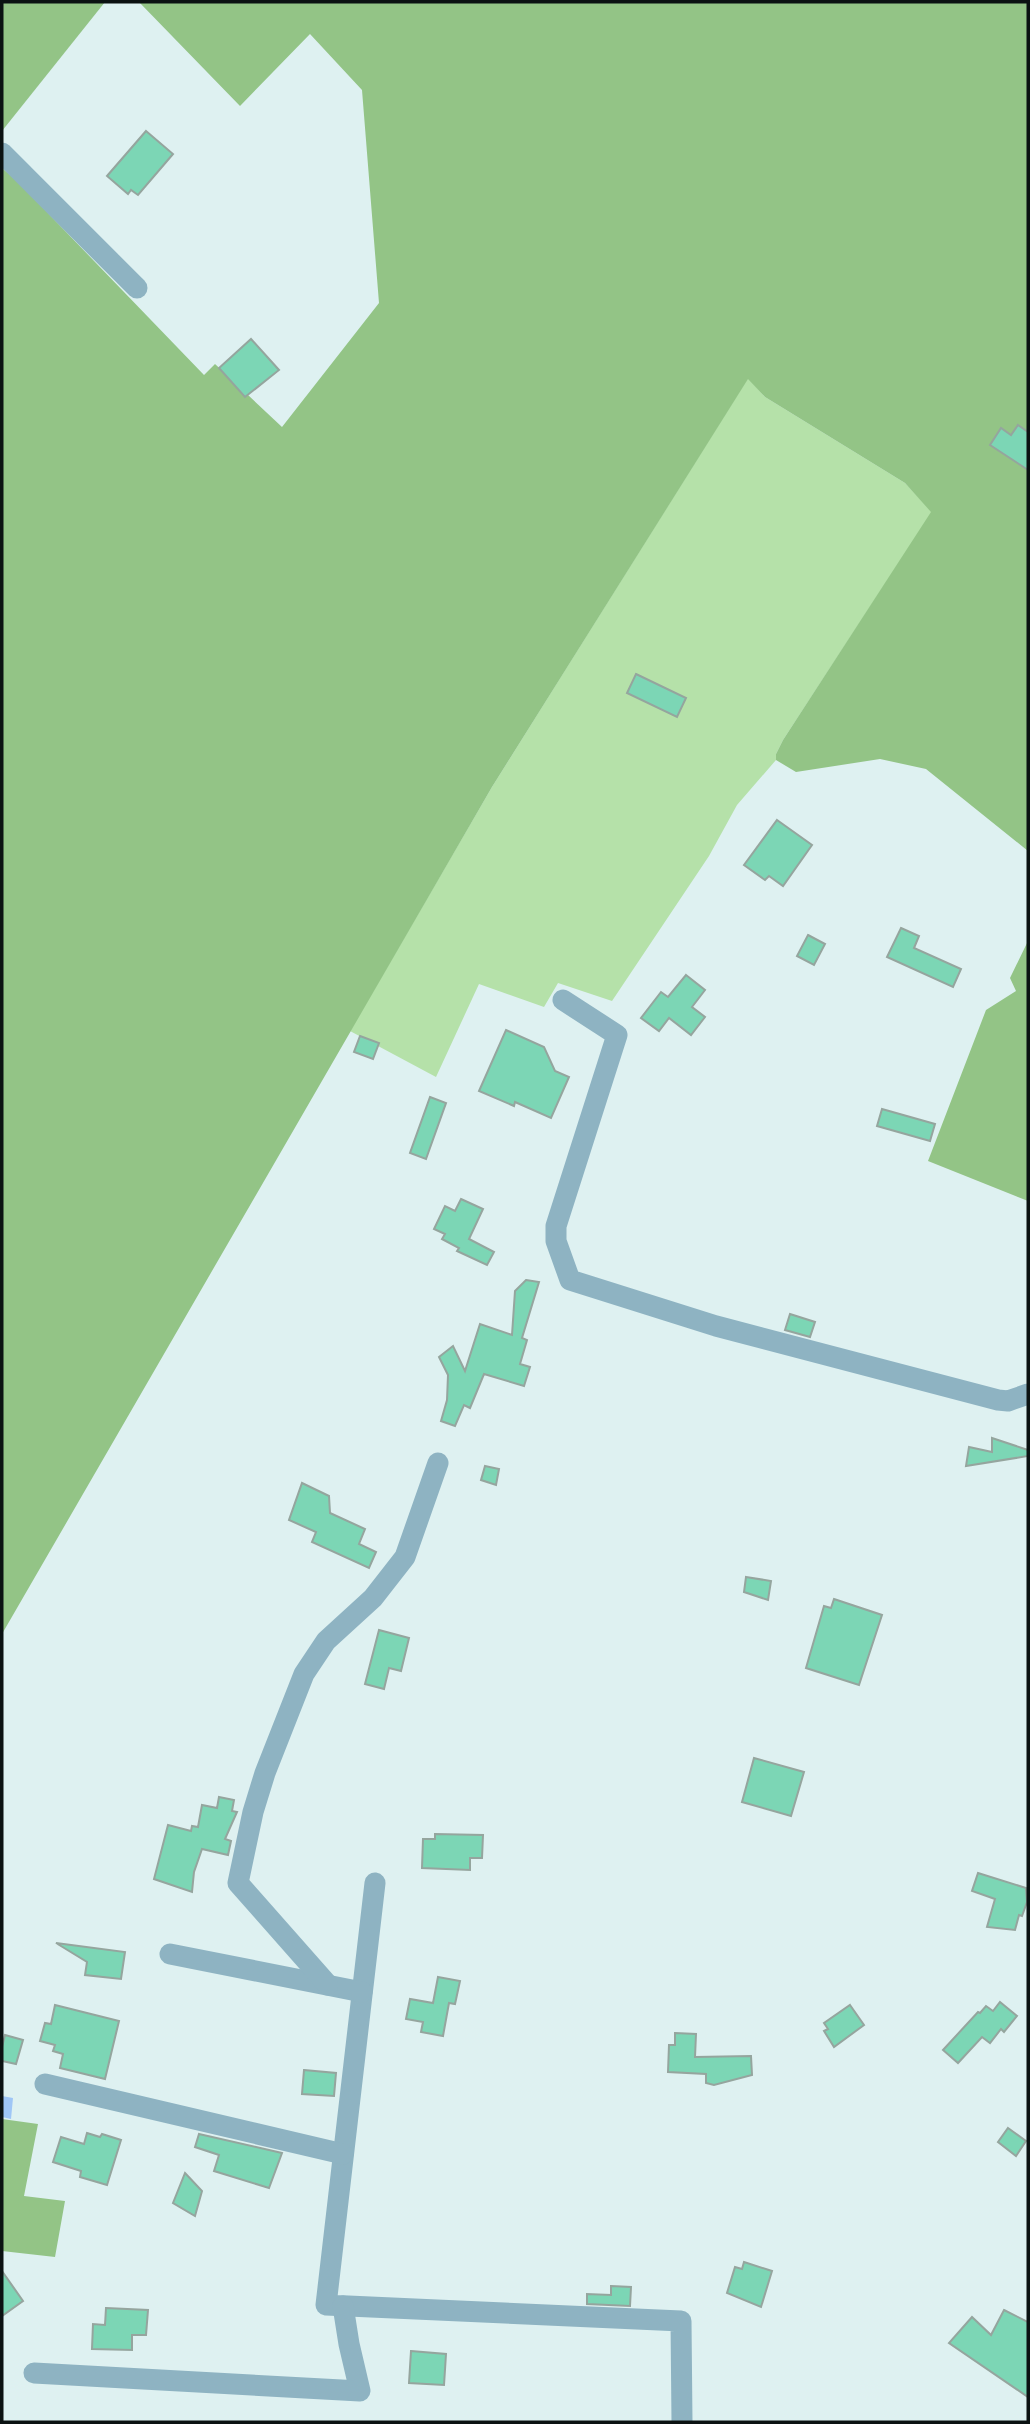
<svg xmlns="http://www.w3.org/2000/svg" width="1030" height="2424" font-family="'Sofia Sans Condensed',sans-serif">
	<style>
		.green { fill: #b5e1a9 }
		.forest { fill: #93c486 }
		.water { fill: #9fc6f6 }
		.building { fill: #7cd6b5; stroke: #95a59e; stroke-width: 2 }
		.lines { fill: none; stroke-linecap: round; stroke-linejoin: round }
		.minor { stroke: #8eb3c2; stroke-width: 21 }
	</style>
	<rect width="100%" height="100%" fill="#def1f1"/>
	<!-- green -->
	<polygon class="green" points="748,378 765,397 905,483 932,512 783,740 776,754 776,760 737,805 709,856 612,1001 558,983 544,1007 479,984 436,1077 350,1031 492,787"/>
	<!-- forest -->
	<g class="forest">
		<polygon points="2,2 105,2 2,131"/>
		<polygon points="139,2 1028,2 1028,851 926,769 880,759 796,772 776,760 776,754 783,740 931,512 905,483 765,397 748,379 492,787 2,1634 2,168 16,180 204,375 215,364 282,427 379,303 362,90 310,34 240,106"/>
		<polygon points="1028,941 1028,1201 928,1161 986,1010 1016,991 1010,978"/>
		<polygon points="2,2119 38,2124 24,2196 65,2201 55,2257 2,2251"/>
	</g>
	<!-- water -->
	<polygon class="water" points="2,2096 13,2098 11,2119 2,2117"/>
	<!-- building -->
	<g class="building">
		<polygon points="146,131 173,154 138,195 131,190 128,194 107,176"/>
		<polygon points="251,339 279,370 245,397 219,368"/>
		<polygon points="1018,425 1028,432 1028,470 990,445 1001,428 1011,435"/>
		<polygon points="636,674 686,698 677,717 627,693"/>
		<polygon points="777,820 812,845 783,886 769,876 765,880 744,865"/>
		<polygon points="901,928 919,936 914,948 961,969 953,987 887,957"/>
		<polygon points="808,935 825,944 814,965 797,956"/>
		<polygon points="686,975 705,990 692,1007 705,1017 691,1035 669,1018 659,1031 641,1018 661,992 668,997"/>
		<polygon points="506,1030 544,1047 555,1071 569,1077 551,1118 515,1102 514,1106 479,1091"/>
		<polygon points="360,1036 379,1043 373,1059 354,1052"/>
		<polygon points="430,1097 446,1103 426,1159 410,1153"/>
		<polygon points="882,1109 935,1124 930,1141 877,1126"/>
		<polygon points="461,1199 483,1209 469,1239 494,1252 487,1265 457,1251 459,1248 442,1239 445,1234 434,1229 445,1206 455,1211"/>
		<polygon points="526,1280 539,1282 522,1338 527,1340 520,1364 530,1367 524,1386 484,1374 470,1408 464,1405 455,1426 441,1421 447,1400 448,1375 439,1357 453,1346 465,1371 480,1324 512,1335 515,1291"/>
		<polygon points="790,1314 815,1322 810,1337 785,1330"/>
		<polygon points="992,1438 1028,1450 1028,1456 966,1466 969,1447 992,1452"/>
		<polygon points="485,1466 499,1469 496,1485 481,1480"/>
		<polygon points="302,1483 329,1496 330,1513 365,1529 359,1544 376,1552 369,1568 312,1542 316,1532 289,1520"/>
		<polygon points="746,1577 771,1581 768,1600 744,1592"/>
		<polygon points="834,1599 882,1615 859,1685 806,1668 824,1606 831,1608"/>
		<polygon points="379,1630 409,1638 401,1671 389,1668 384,1689 365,1684"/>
		<polygon points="754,1758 804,1772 791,1816 742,1802"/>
		<polygon points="219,1797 234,1800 232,1811 237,1812 225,1839 231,1841 228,1855 202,1849 194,1872 192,1892 154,1879 168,1825 191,1831 192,1826 198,1827 202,1805 217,1808"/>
		<polygon points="435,1834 483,1835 482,1858 470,1858 470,1870 422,1868 423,1839 435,1839"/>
		<polygon points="978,1873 1026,1888 1027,1902 1022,1916 1019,1915 1015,1930 987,1927 995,1899 972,1891"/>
		<polygon points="56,1943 125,1952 121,1979 85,1975 87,1962"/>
		<polygon points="438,1977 460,1981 455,2004 449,2003 443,2036 421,2032 423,2022 406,2019 410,1999 433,2003"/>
		<polygon points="1000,2002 1017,2016 1004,2032 1001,2029 990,2043 982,2037 958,2063 943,2050 978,2012 980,2013 986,2006 993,2011"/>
		<polygon points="55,2005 119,2021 105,2079 60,2068 63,2054 53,2051 55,2045 40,2041 45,2023 51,2024"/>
		<polygon points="850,2005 864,2025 834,2047 824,2031 828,2029 824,2023"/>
		<polygon points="675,2033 696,2034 695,2057 751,2056 752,2075 714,2085 706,2083 706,2074 668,2072 669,2045 675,2045"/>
		<polygon points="5,2035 23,2040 16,2064 2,2061 2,2047"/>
		<polygon points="304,2070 336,2073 334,2096 302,2094"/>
		<polygon points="1008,2128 1026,2141 1016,2156 998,2142"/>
		<polygon points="87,2133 100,2137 102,2134 121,2140 107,2185 80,2177 81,2171 53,2162 61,2137 84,2144"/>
		<polygon points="199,2134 282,2153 269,2188 214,2171 219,2155 195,2147"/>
		<polygon points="185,2173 202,2191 195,2216 173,2203"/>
		<polygon points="744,2262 772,2271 761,2307 727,2293 735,2267 742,2269"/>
		<polygon points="2,2271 23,2301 2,2316"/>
		<polygon points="611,2286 631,2287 630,2306 587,2304 587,2294 611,2295"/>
		<polygon points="106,2308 148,2310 146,2335 132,2335 132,2350 92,2349 93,2324 105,2325"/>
		<polygon points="1004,2310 1028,2322 1028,2397 949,2343 972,2317 991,2335"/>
		<polygon points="411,2351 446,2354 444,2385 409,2383"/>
	</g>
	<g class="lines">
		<!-- minor -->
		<g class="minor">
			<polyline points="2,153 137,288"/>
			<polyline points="563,1000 617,1035 556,1226 556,1241 570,1280 716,1326 998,1400 1008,1401 1028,1394"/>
			<polyline points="375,1883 326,2305 681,2321 682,2422"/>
			<polyline points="170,1954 362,1992"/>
			<polyline points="328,1985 238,1883 253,1812 265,1773 304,1674 326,1641 373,1598 405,1557 438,1463"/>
			<polyline points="45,2084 343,2154"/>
			<polyline points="34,2373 360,2391 349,2344 343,2306"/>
		</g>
	</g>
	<!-- border -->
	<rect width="1030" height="2424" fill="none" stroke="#0b1212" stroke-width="7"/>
</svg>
